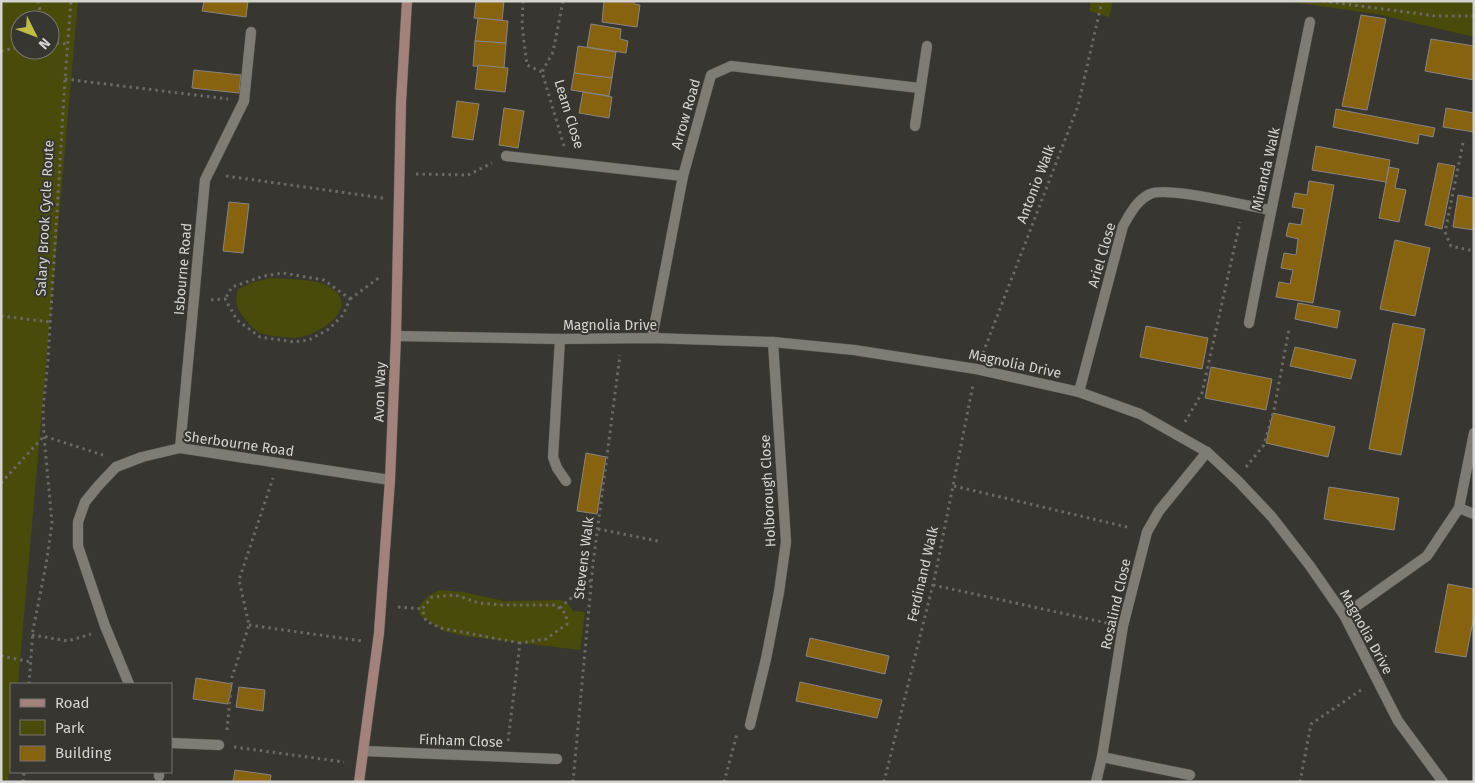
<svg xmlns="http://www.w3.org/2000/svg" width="1475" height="783" font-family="'Fira Sans',sans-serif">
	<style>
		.green { fill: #484b0a; fill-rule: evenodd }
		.building { fill: #88630f; stroke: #888580 }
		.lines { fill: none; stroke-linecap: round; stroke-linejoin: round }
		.lane-casing { stroke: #575450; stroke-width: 11 }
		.street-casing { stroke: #575450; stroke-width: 11 }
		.secondary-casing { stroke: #575450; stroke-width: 11 }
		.path { stroke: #6b6965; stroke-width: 3; stroke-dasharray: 2.5 4; stroke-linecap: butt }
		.lane { stroke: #7f7c76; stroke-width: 10 }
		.street { stroke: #7f7c76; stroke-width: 10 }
		.secondary { stroke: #a2827b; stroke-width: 10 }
		.labels { text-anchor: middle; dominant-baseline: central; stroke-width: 4; stroke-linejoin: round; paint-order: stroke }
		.street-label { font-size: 14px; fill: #d6d4d1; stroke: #383631 }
	</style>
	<rect width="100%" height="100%" fill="#383631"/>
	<!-- green -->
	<g class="green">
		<path d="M1,1H78L18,684H11V752L8,782H1ZM20,20H50V50H20Z"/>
		<polygon points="1090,1 1113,1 1109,17 1090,11"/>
		<polygon points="1284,1 1474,1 1474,37 1376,14"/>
		<path d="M270,278C284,279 312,279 323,284C365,301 327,331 302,337C293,339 268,336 260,333C255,330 249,325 246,320C237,310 234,302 238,289L251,283Z"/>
		<polygon points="439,590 463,592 504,601 562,600 570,606 573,611 585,612 580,650 464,636 444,631 420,615 419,606 428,596"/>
	</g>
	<!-- building -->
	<g class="building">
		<polygon points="204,1 248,1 246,17 202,11"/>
		<polygon points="476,1 504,1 502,21 474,18"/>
		<polygon points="604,1 634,1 634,4 640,5 637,27 602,22"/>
		<polygon points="1361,15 1386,19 1367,110 1342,106"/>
		<polygon points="478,18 508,21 506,43 475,41"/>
		<polygon points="591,24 621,29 620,39 628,41 626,53 587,47"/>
		<polygon points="1431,39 1474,46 1474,80 1425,71"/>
		<polygon points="475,41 506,43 504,68 473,66"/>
		<polygon points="578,46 616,52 612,78 574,73"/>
		<polygon points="478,65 508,68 505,92 475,89"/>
		<polygon points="194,70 241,75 239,93 192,88"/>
		<polygon points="574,73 612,78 609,96 571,90"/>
		<polygon points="583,92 612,97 609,118 579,113"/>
		<polygon points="457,101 479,104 473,140 452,137"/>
		<polygon points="504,108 524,111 518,148 499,145"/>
		<polygon points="1446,108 1474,113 1474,132 1443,127"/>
		<polygon points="1336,109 1435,128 1433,137 1419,134 1418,144 1333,127"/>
		<polygon points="1316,146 1390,160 1386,182 1312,170"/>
		<polygon points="1438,163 1455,166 1442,229 1425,225"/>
		<polygon points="1389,167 1399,169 1395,188 1406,190 1399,222 1379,218"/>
		<polygon points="1309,181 1334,185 1313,303 1276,297 1279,282 1290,284 1293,270 1281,268 1284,253 1296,255 1298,239 1286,236 1289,223 1301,225 1304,209 1292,207 1295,193 1307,195"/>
		<polygon points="1458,195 1474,198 1474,230 1453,227"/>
		<polygon points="229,202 249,204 243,253 223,251"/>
		<polygon points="1395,240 1430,248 1415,316 1380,309"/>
		<polygon points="1298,303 1340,311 1337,328 1295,319"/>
		<polygon points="1393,323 1425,329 1401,455 1369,449"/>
		<polygon points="1146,326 1208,338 1202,369 1140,357"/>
		<polygon points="1295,347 1356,360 1351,379 1290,366"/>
		<polygon points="1211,367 1272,379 1266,410 1205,398"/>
		<polygon points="1273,413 1335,427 1328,457 1266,443"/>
		<polygon points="586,453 606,457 597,514 577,511"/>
		<polygon points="1329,487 1399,498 1394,530 1324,519"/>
		<polygon points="1448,584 1474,589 1474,616 1466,657 1435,652"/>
		<polygon points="810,638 889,656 885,674 806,656"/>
		<polygon points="196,678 232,684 228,704 193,699"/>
		<polygon points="800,682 882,700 877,718 796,701"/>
		<polygon points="239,687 265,690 263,711 236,707"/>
		<polygon points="235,770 271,775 270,782 233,782"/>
	</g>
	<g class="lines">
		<!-- lane casing -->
		<g class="lane-casing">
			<g id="lane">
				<polyline points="244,101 251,32"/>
				<polyline points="560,339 553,457 557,468 566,481"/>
				<polyline points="1102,757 1190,775"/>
			</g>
		</g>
		<!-- street casing -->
		<g class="street-casing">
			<g id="street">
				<polyline points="915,126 927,46"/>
				<polyline points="506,156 683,176"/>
				<path d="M1249,323C1268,222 1290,122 1310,22"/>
				<polyline points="396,336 560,339 652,338 773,342 854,350 976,369 1079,392 1140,414 1207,452 1239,482 1272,517 1310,566 1344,615 1398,721 1443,782"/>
				<polyline points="652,338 683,176 711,75 731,66 919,88"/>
				<path d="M1079,392L1123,226C1130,214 1136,201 1150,194C1168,186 1247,206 1270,210"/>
				<polyline points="180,448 205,180 244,101"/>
				<polyline points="1459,508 1474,514"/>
				<polyline points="1344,615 1427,556 1459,508 1474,433"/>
				<polyline points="129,684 105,626 78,546 78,522 85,502 98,486 116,467 142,457 180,448 390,480"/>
				<polyline points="750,725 766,659 779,592 786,542 773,342"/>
				<polyline points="171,743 219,745"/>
				<polyline points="364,751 557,759"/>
				<polyline points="159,776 159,772"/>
				<polyline points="1096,782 1102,757 1123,626 1147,532 1159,511 1207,452"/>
			</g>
		</g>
		<!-- secondary casing -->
		<g class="secondary-casing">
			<polyline id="secondary" points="359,782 379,633 390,480 396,336 401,102 407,1"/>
		</g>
		<!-- path -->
		<g class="path">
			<polyline points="38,1 42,20"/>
			<polyline points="523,1 522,25 527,65 542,72"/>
			<polyline points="563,1 553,52 542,72 564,146"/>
			<polyline points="1323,1 1436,16 1474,16"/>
			<polyline points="50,43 68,44"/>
			<polyline points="1,51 20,47"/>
			<polyline points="65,79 228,99"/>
			<polyline points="1463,143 1445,232 1451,246 1474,251"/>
			<polyline points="416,174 468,175 492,163"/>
			<polyline points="226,176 383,198"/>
			<polyline points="350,299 380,277"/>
			<polyline points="211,300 225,299 237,320 260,337 294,342 309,340 329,329 343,315 350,299 324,280 283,273 264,276 232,287 225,299"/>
			<polyline points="1,316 50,322"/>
			<polyline points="983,353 1078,106 1102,1"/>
			<polyline points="1185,422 1202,393 1240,222"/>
			<polyline points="1246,467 1264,445 1274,410 1289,329"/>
			<polyline points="1,483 44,436 103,455"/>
			<polyline points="954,486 1131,528"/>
			<polyline points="598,529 658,541"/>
			<polyline points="933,585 1107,623"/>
			<polyline points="398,607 422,609"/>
			<polyline points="560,608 592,579"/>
			<polyline points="249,625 362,641"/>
			<polyline points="32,635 68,641 91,634"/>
			<polyline points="1,656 31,662"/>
			<polyline points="29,684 33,630 46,565 52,523 44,436 43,410 48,360 65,79 71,1"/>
			<polyline points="227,730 232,677 249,625 239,580 273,478"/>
			<polyline points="508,741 520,643 546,639 567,624 566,614 556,605 504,605 479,603 455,595 432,597 422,609 426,621 441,628 520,643"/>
			<polyline points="234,747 344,762"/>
			<polyline points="23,782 24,772"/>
			<polyline points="573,782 593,564 620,355"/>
			<polyline points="724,782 737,734"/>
			<polyline points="884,782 935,576 973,385"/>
			<polyline points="1300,782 1311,724 1364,688"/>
		</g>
		<!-- lane -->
		<use href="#lane" class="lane"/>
		<!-- street -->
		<use href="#street" class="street"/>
		<!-- secondary -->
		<use href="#secondary" class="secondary"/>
	</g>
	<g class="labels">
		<!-- street labels -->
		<g class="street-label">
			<text transform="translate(569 114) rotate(73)">Leam Close</text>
			<text transform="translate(686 114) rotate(-74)">Arrow Road</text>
			<text transform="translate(1266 169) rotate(-77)">Miranda Walk</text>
			<text transform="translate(1036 184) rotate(-69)">Antonio Walk</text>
			<text transform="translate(45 218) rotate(-87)">Salary Brook Cycle Route</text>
			<text transform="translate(1102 255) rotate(-74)">Ariel Close</text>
			<text transform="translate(183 269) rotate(-85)">Isbourne Road</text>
			<text x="610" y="325">Magnolia Drive</text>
			<text transform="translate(1015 364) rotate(12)">Magnolia Drive</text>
			<text transform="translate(380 392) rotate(-88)">Avon Way</text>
			<text transform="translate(239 444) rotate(8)">Sherbourne Road</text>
			<text transform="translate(768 491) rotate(-93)">Holborough Close</text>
			<text transform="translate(584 558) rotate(-83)">Stevens Walk</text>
			<text transform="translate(923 574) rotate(-77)">Ferdinand Walk</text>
			<text transform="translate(1116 604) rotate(-77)">Rosalind Close</text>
			<text transform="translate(1366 632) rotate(61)">Magnolia Drive</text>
			<text transform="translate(461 741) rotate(2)">Finham Close</text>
		</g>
	</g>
	<!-- border -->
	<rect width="1475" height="783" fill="none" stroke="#d6d4d1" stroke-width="5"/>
	<!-- legend -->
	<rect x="10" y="683" width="162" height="90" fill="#383631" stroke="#777571"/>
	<rect x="20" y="699" width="25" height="8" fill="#a2827b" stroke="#777571"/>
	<text x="55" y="708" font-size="15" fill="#d6d4d1">Road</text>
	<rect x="20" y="720" width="25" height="15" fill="#484b0a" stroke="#777571"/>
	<text x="55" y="733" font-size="15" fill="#d6d4d1">Park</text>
	<rect x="20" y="746" width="25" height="15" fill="#88630f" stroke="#777571"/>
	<text x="55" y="758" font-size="15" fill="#d6d4d1">Building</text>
	<!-- north arrow -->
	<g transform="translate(35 35) rotate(132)"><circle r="24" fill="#383631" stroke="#777571"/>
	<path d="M0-4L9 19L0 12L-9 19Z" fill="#bdbf43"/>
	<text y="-8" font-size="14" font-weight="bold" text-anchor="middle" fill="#d6d4d1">N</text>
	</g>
</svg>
